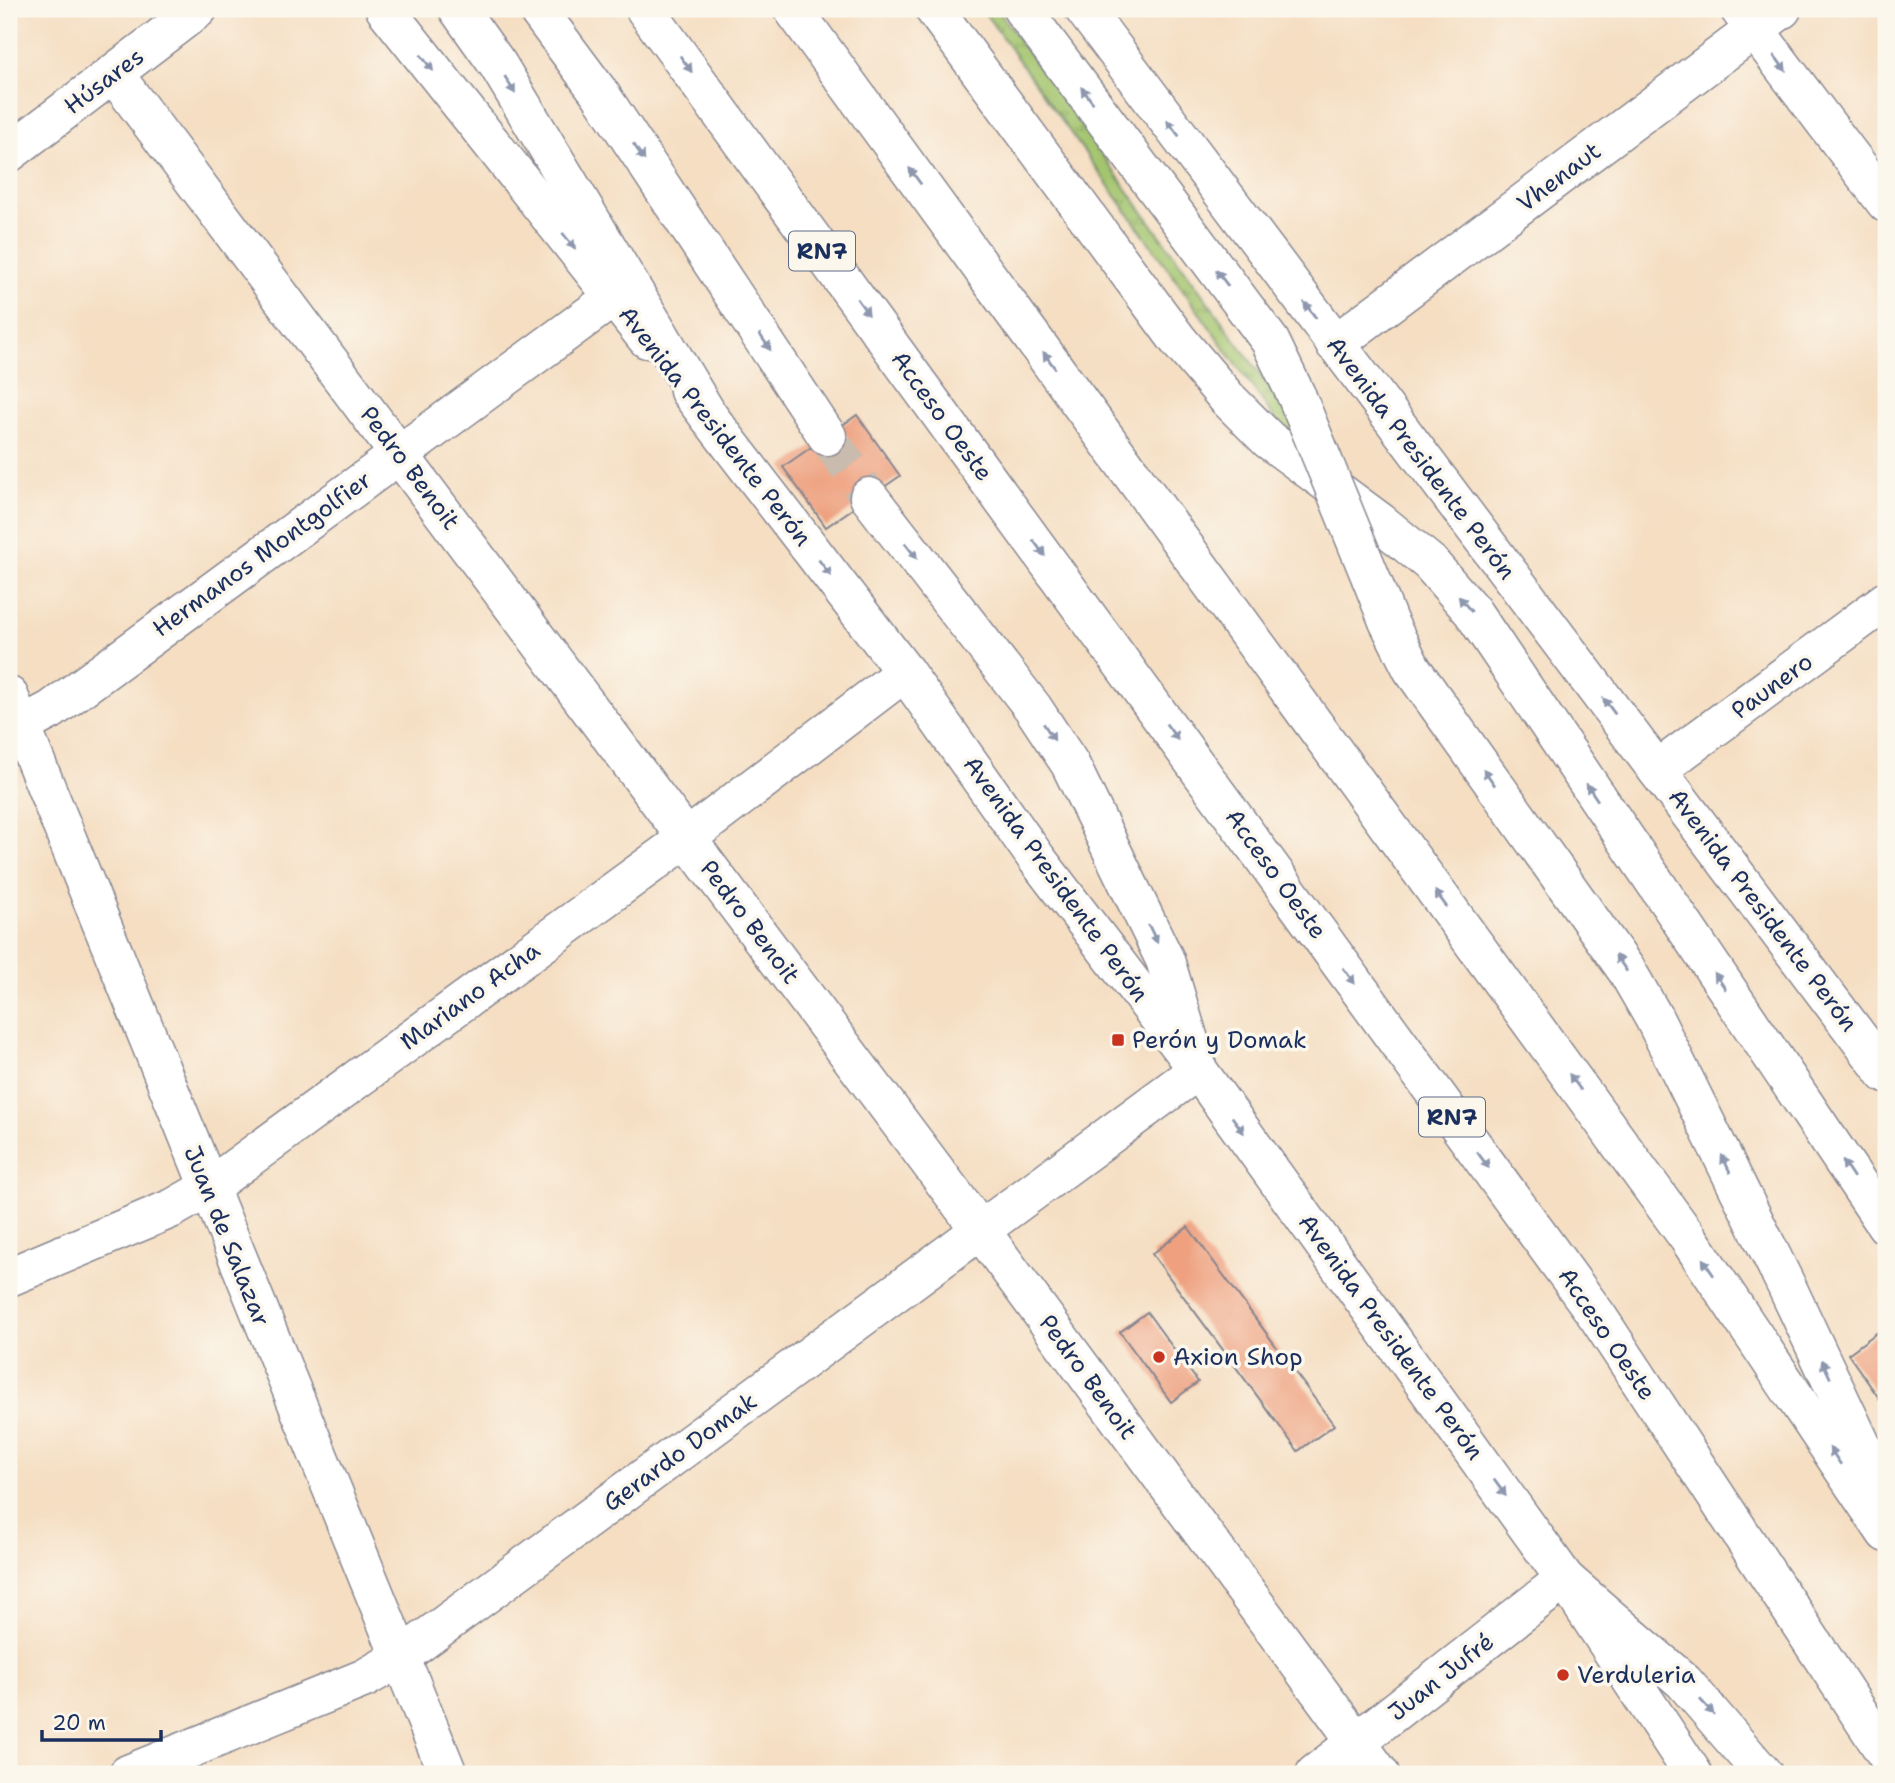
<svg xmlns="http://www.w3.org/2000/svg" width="1895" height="1783" font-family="'Shantell Sans',sans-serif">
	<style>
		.grass { fill: url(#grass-tufts); stroke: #607a66; stroke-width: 2 }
		.building { fill: #eea07f }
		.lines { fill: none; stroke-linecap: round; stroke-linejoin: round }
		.motorway-tunnel { stroke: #c9bbae; stroke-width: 38; stroke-dasharray: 38 19; stroke-linecap: butt }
		.minor-casing { stroke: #888690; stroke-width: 41 }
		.tertiary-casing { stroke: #888690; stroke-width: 41 }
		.secondary-casing { stroke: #888690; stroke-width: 41 }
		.motorway-casing { stroke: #888690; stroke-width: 41 }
		.minor { stroke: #fff; stroke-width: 38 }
		.tertiary { stroke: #fff; stroke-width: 38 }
		.secondary { stroke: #fff; stroke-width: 38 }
		.motorway { stroke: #fff; stroke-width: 38 }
		.motorway-bridge-casing { stroke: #888690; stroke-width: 41; stroke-linecap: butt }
		.motorway-bridge { stroke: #fff; stroke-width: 38 }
		.oneway { fill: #8d97ae }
		.poi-dot { fill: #c8321e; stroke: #fbf7ec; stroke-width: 2.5 }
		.labels { text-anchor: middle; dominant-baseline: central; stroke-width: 7; stroke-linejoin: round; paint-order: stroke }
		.shield { fill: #fbf7ec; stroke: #5e6b89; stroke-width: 2 }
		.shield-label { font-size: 23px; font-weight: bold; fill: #1b2f5e }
		.street-label { font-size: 24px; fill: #1b2f5e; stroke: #fbf7ec }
		.poi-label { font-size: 24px; fill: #1b2f5e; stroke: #fbf7ec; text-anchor: start }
	</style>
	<defs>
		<pattern id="grass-tufts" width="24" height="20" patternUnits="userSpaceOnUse" patternTransform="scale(1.75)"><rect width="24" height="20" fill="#a4c56e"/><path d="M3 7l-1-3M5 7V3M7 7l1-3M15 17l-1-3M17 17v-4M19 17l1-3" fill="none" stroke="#85a05e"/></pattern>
	</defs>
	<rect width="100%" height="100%" fill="#fbf7ec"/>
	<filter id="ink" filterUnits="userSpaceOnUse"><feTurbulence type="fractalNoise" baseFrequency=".0143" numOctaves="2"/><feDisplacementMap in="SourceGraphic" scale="14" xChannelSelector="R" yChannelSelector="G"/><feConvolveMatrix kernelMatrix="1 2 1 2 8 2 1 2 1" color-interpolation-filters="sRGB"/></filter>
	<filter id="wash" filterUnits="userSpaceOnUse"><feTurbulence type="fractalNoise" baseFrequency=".00686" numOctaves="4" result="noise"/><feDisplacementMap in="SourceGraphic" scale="28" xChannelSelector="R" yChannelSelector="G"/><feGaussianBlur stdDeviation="1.57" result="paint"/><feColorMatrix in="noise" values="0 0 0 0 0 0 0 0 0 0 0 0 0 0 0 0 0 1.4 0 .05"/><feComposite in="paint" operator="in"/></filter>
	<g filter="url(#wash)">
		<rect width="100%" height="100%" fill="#f5dec2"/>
		<!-- grass -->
		<polygon class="grass" points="982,9 997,9 1303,434 1284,431"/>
		<g id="blocks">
			<!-- building -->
			<g class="building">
				<polygon points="857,415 900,476 826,527 783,467"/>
				<polygon points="1188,1227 1334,1425 1298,1451 1152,1254"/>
				<polygon points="1147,1312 1198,1382 1171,1402 1120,1332"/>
				<polygon points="1886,1326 1886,1408 1848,1354"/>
			</g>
		</g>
	</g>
	<g filter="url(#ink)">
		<use href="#blocks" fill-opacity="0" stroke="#888690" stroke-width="2"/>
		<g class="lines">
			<!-- motorway-tunnel -->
			<polyline class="motorway-tunnel" points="827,436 869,497"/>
			<!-- minor casing -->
			<g class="minor-casing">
				<g id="minor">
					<polyline points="1740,10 1886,203"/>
					<polyline points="114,74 981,1231 1380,1774"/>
					<polyline points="9,153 198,9"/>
					<polyline points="1335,344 1782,9"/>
					<polyline points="9,696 448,1774"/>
					<polyline points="9,732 51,710 614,297"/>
					<polyline points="1657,770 1886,601"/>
					<polyline points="9,1277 173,1208 208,1188 687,838 905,672"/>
					<polyline points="128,1774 365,1678 398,1659 1198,1070"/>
				</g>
			</g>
			<!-- tertiary casing -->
			<g class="tertiary-casing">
				<g id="tertiary">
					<polyline points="385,9 647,339"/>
					<polyline points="689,391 905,672 1037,859 1197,1068"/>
					<polyline points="1315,1774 1565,1579"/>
				</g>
			</g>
			<!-- secondary casing -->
			<g class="secondary-casing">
				<g id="secondary">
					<polyline points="1084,9 1886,1074"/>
					<polyline points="1198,1070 1565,1579 1693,1774"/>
				</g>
			</g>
			<!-- motorway casing -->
			<g class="motorway-casing">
				<g id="motorway">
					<polyline points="458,9 498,65 709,417"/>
					<polyline points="537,9 601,95 827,436"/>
					<polyline points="645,9 1598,1317 1886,1754"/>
					<polyline points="793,9 1689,1239 1886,1533"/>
					<polyline points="934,9 1178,340 1227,398 1269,440 1380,522 1430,563 1472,611 1886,1225"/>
					<polyline points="1022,9 1270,341 1297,397"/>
					<polyline points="869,497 1033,708 1070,764 1165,960 1198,1070"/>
					<polyline points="1371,578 1388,621 1412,669 1627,971 1654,1018 1786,1285 1886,1497"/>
					<polyline points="1565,1579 1684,1682 1763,1774"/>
				</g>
			</g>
			<!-- minor -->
			<use href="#minor" class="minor"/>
			<!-- tertiary -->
			<use href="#tertiary" class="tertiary"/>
			<!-- secondary -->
			<use href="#secondary" class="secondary"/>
			<!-- motorway -->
			<use href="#motorway" class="motorway"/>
			<!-- motorway-bridge casing -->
			<g class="motorway-bridge-casing">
				<polyline id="motorway-bridge" points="1297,397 1371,578"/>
			</g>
			<!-- motorway-bridge -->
			<use href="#motorway-bridge" class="motorway-bridge"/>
		</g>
		<!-- one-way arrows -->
		<defs><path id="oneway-solid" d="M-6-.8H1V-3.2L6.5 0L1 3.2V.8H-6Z" transform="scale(1.75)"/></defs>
		<g class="oneway">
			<use href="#oneway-solid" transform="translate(427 63) rotate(52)"/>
			<use href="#oneway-solid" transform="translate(1780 63) rotate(53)"/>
			<use href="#oneway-solid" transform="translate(686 64) rotate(54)"/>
			<use href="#oneway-solid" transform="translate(510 85) rotate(59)"/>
			<use href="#oneway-solid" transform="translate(1087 95) rotate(-127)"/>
			<use href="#oneway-solid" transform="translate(1173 128) rotate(-127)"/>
			<use href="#oneway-solid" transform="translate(639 152) rotate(56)"/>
			<use href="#oneway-solid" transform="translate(915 176) rotate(-126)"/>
			<use href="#oneway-solid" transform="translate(569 241) rotate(51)"/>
			<use href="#oneway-solid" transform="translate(1222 278) rotate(-127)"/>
			<use href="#oneway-solid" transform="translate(863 307) rotate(54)"/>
			<use href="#oneway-solid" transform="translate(1310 310) rotate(-127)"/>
			<use href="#oneway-solid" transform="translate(765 342) rotate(56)"/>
			<use href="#oneway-solid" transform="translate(1049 360) rotate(-126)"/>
			<use href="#oneway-solid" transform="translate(1039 548) rotate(54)"/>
			<use href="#oneway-solid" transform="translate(911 551) rotate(52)"/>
			<use href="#oneway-solid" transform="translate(825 568) rotate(52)"/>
			<use href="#oneway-solid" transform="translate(1465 604) rotate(-130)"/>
			<use href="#oneway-solid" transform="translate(1609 706) rotate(-127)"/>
			<use href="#oneway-solid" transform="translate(1049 732) rotate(57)"/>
			<use href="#oneway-solid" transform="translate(1172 732) rotate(54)"/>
			<use href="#oneway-solid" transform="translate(1489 777) rotate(-125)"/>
			<use href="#oneway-solid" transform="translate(1592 792) rotate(-124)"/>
			<use href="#oneway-solid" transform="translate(1441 899) rotate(-126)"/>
			<use href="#oneway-solid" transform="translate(1153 934) rotate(64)"/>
			<use href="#oneway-solid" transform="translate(1621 963) rotate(-125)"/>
			<use href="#oneway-solid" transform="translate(1349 976) rotate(54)"/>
			<use href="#oneway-solid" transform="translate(1720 981) rotate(-124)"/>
			<use href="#oneway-solid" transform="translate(1575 1082) rotate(-126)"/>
			<use href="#oneway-solid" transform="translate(1238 1125) rotate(54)"/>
			<use href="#oneway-solid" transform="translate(1483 1160) rotate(54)"/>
			<use href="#oneway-solid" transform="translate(1726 1164) rotate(-116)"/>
			<use href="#oneway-solid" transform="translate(1848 1169) rotate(-124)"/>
			<use href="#oneway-solid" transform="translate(1708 1267) rotate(-124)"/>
			<use href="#oneway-solid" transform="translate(1826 1369) rotate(-115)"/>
			<use href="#oneway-solid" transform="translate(1835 1456) rotate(-124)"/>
			<use href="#oneway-solid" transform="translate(1500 1488) rotate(54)"/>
			<use href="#oneway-solid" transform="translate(1707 1707) rotate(48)"/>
		</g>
	</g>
	<!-- markers -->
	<g class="poi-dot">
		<rect x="1111" y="1033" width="14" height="14" rx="3.5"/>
		<circle cx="1159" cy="1357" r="7"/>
		<circle cx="1563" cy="1675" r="7"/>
	</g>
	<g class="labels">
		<!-- shield labels -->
		<g class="shield">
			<rect x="789" y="231.5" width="66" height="39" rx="5"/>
			<rect x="1419" y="1097.5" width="66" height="39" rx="5"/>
		</g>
		<g class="shield-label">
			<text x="822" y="251">RN7</text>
			<text x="1452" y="1117">RN7</text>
		</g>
		<!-- street labels -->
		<g class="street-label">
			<text transform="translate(104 81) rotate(-37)">Húsares</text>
			<text transform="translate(1559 177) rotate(-37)">Vhenaut</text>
			<text transform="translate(942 416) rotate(54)">Acceso Oeste</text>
			<text transform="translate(715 426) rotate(52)">Avenida Presidente Perón</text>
			<text transform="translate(1421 458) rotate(53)">Avenida Presidente Perón</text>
			<text transform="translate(410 468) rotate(53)">Pedro Benoit</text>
			<text transform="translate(262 554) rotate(-36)">Hermanos Montgolfier</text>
			<text transform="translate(1772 686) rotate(-36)">Paunero</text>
			<text transform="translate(1276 874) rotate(54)">Acceso Oeste</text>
			<text transform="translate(1056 879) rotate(54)">Avenida Presidente Perón</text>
			<text transform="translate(1763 910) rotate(53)">Avenida Presidente Perón</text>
			<text transform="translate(750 922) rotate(53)">Pedro Benoit</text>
			<text transform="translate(470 996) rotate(-36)">Mariano Acha</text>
			<text transform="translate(227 1236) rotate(68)">Juan de Salazar</text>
			<text transform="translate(1607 1334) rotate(56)">Acceso Oeste</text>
			<text transform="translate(1391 1337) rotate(54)">Avenida Presidente Perón</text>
			<text transform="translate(1088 1377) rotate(54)">Pedro Benoit</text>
			<text transform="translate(680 1452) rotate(-36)">Gerardo Domak</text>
			<text transform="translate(1441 1677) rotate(-38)">Juan Jufré</text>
		</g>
		<!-- poi labels -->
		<g class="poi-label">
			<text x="1132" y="1040">Perón y Domak</text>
			<text x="1173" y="1357">Axion Shop</text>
			<text x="1577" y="1675">Verduleria</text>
		</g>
	</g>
	<!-- margin -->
	<rect width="1895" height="1783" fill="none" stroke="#fbf7ec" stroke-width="35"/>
	<!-- scale -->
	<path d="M42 1730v10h119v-10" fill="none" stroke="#1b2f5e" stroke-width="3.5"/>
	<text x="52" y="1730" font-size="21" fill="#1b2f5e" stroke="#fbf7ec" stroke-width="5" paint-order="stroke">20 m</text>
</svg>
